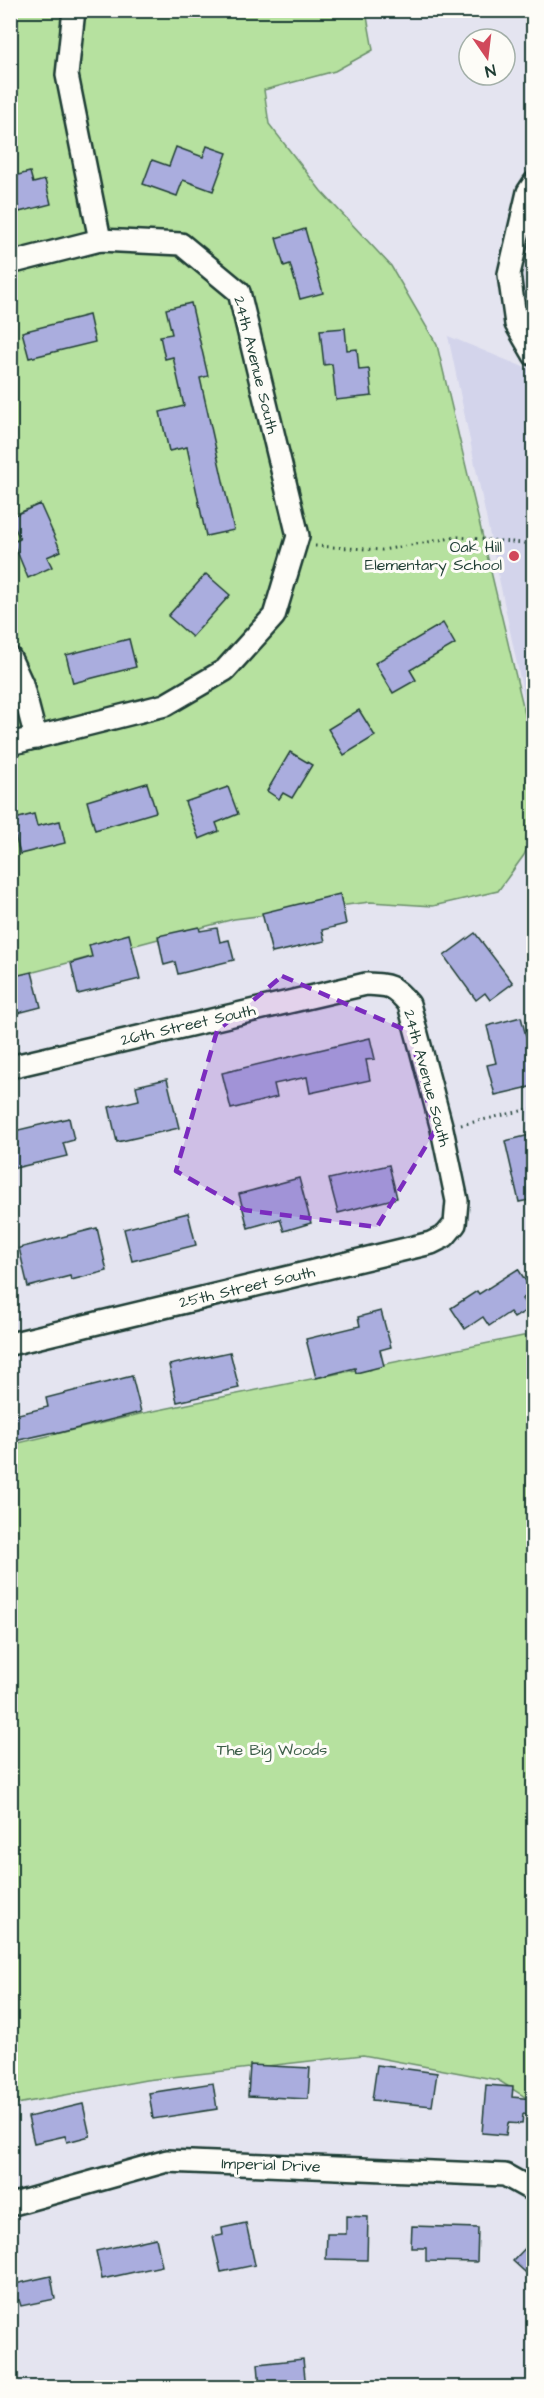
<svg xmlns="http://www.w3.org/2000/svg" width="544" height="2398" font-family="'Architects Daughter',sans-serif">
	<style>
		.built { fill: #d3d4eb }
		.green { fill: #b6e19f; stroke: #6a8f6a; stroke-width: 1.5 }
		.building { fill: #aaadde; stroke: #1f3d34; stroke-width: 1.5 }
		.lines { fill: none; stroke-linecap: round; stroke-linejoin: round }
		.minor-casing { stroke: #1f3d34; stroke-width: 26 }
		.path { stroke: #1f3d34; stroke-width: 3; stroke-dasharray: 1.5 4.5; stroke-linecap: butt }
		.minor { stroke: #fdfcf7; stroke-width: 21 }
		.marked { fill: #7b2cbf; fill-opacity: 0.2; stroke: #7b2cbf; stroke-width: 4.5; stroke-dasharray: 12 8; stroke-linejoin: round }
		.poi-dot { fill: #d1495b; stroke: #fdfcf7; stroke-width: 2 }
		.labels { text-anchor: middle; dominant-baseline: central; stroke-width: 6; stroke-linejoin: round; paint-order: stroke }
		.street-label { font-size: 16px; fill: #1f3d34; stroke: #fdfcf7 }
		.poi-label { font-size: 16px; fill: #1f3d34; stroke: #fdfcf7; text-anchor: end }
		.park-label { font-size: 16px; fill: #3d5e49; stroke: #fdfcf7 }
	</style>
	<rect width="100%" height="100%" fill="#e4e4f0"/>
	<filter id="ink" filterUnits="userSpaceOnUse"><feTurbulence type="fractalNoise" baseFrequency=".0167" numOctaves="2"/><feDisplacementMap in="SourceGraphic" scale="12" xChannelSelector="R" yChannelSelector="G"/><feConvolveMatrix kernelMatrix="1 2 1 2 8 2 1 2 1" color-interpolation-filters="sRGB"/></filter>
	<g filter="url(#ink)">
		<!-- built -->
		<polygon class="built" points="448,336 533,371 533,740"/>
		<!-- green -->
		<g class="green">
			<polygon points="11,11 366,11 373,50 335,71 264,90 269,124 321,191 391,266 437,345 533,748 533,835 524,855 498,891 433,906 370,902 234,919 11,978"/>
			<polygon points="533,1334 533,2102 498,2080 363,2055 146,2080 11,2105 10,1445 144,1413"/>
		</g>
		<!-- building -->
		<g class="building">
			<polygon points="207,146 227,153 213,191 183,180 177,196 143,184 152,160 169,166 176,147 203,157"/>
			<polygon points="30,172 33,183 45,180 51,204 19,212 18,206 10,208 10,177"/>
			<polygon points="305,229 323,293 300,299 290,264 284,266 276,238"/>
			<polygon points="191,303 208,376 200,378 234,530 206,536 187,447 169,451 160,412 184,406 173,357 165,359 160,336 172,334 166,309"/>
			<polygon points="89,315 95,342 29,358 22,332"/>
			<polygon points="345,328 347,350 357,349 359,370 369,369 372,396 336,400 332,364 324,365 320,330"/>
			<polygon points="40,504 61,551 47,557 52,567 28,578 13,542 20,539 10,517"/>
			<polygon points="206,574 230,595 192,637 168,616"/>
			<polygon points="443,623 455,644 410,670 416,680 393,693 375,663"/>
			<polygon points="129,639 136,667 73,683 66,655"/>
			<polygon points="359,710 375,736 344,755 328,729"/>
			<polygon points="290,752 312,765 292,798 283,793 279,799 267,791"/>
			<polygon points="147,783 156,812 95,830 87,801"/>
			<polygon points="228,787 238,814 216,823 219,831 199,839 185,802"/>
			<polygon points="34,814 37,826 60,821 65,843 20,854 11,820"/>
			<polygon points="340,894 346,924 322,930 325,941 272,953 262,913"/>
			<polygon points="199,927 200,931 217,928 220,942 229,940 234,960 178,974 175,962 164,965 158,936"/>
			<polygon points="475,933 513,983 490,1000 485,993 476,1000 444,956"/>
			<polygon points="129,934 140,979 78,994 71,963 92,957 89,945"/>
			<polygon points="32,972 41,1007 10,1015 10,977"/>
			<polygon points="521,1017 534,1066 534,1086 495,1095 487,1065 496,1063 487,1026"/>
			<polygon points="370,1038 375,1059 366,1060 370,1080 310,1093 307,1077 274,1084 277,1097 231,1109 222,1073"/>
			<polygon points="167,1079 179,1128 117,1142 109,1107 139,1100 136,1086"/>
			<polygon points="69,1118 74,1140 63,1143 67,1156 15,1168 10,1147 10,1132"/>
			<polygon points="534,1134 534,1199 519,1202 505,1141"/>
			<polygon points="389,1165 397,1198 338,1213 329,1179"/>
			<polygon points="299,1178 311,1223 284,1231 280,1219 248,1228 239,1194"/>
			<polygon points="188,1213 196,1245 132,1261 124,1229"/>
			<polygon points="97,1228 107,1271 71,1280 70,1276 28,1287 19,1248"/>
			<polygon points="518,1269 533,1292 522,1299 529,1309 514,1318 510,1312 489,1326 483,1317 465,1329 451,1308 477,1291 479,1294"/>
			<polygon points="381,1311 391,1347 380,1350 384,1366 356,1373 355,1368 316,1378 306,1339 360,1326 358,1317"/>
			<polygon points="230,1352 239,1388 177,1402 169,1365"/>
			<polygon points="132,1376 141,1412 55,1434 55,1432 10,1442 10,1416 48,1407 46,1398"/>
			<polygon points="250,2065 310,2068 308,2099 248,2096"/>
			<polygon points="377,2065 437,2073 432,2106 372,2100"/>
			<polygon points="213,2083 217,2109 153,2119 149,2093"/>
			<polygon points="486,2085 513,2087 512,2097 533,2099 532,2115 523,2114 522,2124 508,2123 506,2135 482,2133"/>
			<polygon points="83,2104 90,2136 67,2142 65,2136 34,2143 28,2117"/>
			<polygon points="346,2216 368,2217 367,2260 326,2259 327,2234 346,2234"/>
			<polygon points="246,2223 255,2265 221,2272 213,2237 223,2235 222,2228"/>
			<polygon points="412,2226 478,2228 477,2262 426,2261 426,2248 411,2248"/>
			<polygon points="156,2238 162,2266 102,2279 96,2251"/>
			<polygon points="534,2239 534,2280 513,2261"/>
			<polygon points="51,2276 55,2299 21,2306 19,2300 10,2302 10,2285"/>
			<polygon points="303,2359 306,2388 260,2388 258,2364"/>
		</g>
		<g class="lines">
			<!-- minor casing -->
			<g class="minor-casing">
				<g id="minor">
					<polyline points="74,10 67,75 100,240"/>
					<polyline points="534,183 528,192 509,274 516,324 534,355"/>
					<polyline points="10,263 100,240 181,244 239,292 298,536 274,616 225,670 165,705 10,744"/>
					<polyline points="10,658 22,684 36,738"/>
					<path d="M10,1067L366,984C390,985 393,985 409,1004L442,1129L457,1201L455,1224L445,1236L431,1243L10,1344"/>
					<polyline points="10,2205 167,2161 505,2175 534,2191"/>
				</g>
			</g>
			<!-- path -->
			<g class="path">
				<polyline points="315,546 382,550 458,537 534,544"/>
				<polyline points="461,1125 534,1108"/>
			</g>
			<!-- minor -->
			<use href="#minor" class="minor"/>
		</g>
	</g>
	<!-- marked area -->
	<path class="marked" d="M282,976L410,1032L435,1131L377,1227L245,1210L176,1171L217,1031Z"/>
	<!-- markers -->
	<circle class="poi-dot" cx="514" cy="556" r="6"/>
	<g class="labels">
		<!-- street labels -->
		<g class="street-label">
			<text transform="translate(256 365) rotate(76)">24th Avenue South</text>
			<text transform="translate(188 1025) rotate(-13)">26th Street South</text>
			<text transform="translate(427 1078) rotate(75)">24th Avenue South</text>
			<text transform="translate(247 1287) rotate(-13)">25th Street South</text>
			<text transform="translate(271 2165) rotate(2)">Imperial Drive</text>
		</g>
		<!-- poi labels -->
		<g class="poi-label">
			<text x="502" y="547">Oak Hill<tspan x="502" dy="18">Elementary School</tspan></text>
		</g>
		<!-- park labels -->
		<g class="park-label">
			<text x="272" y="1750">The Big Woods</text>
		</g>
	</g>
	<!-- margin -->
	<rect width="544" height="2398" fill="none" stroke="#fdfcf7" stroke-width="36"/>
	<rect x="18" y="18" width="508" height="2362" fill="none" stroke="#1f3d34" stroke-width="2" filter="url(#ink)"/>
	<!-- north arrow -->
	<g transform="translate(487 57) rotate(166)"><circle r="28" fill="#fdfcf7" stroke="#a4b0a9" stroke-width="1.5"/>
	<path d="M0-4.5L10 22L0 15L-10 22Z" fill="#d1495b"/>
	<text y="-9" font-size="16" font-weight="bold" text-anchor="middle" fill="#1f3d34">N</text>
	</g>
</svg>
